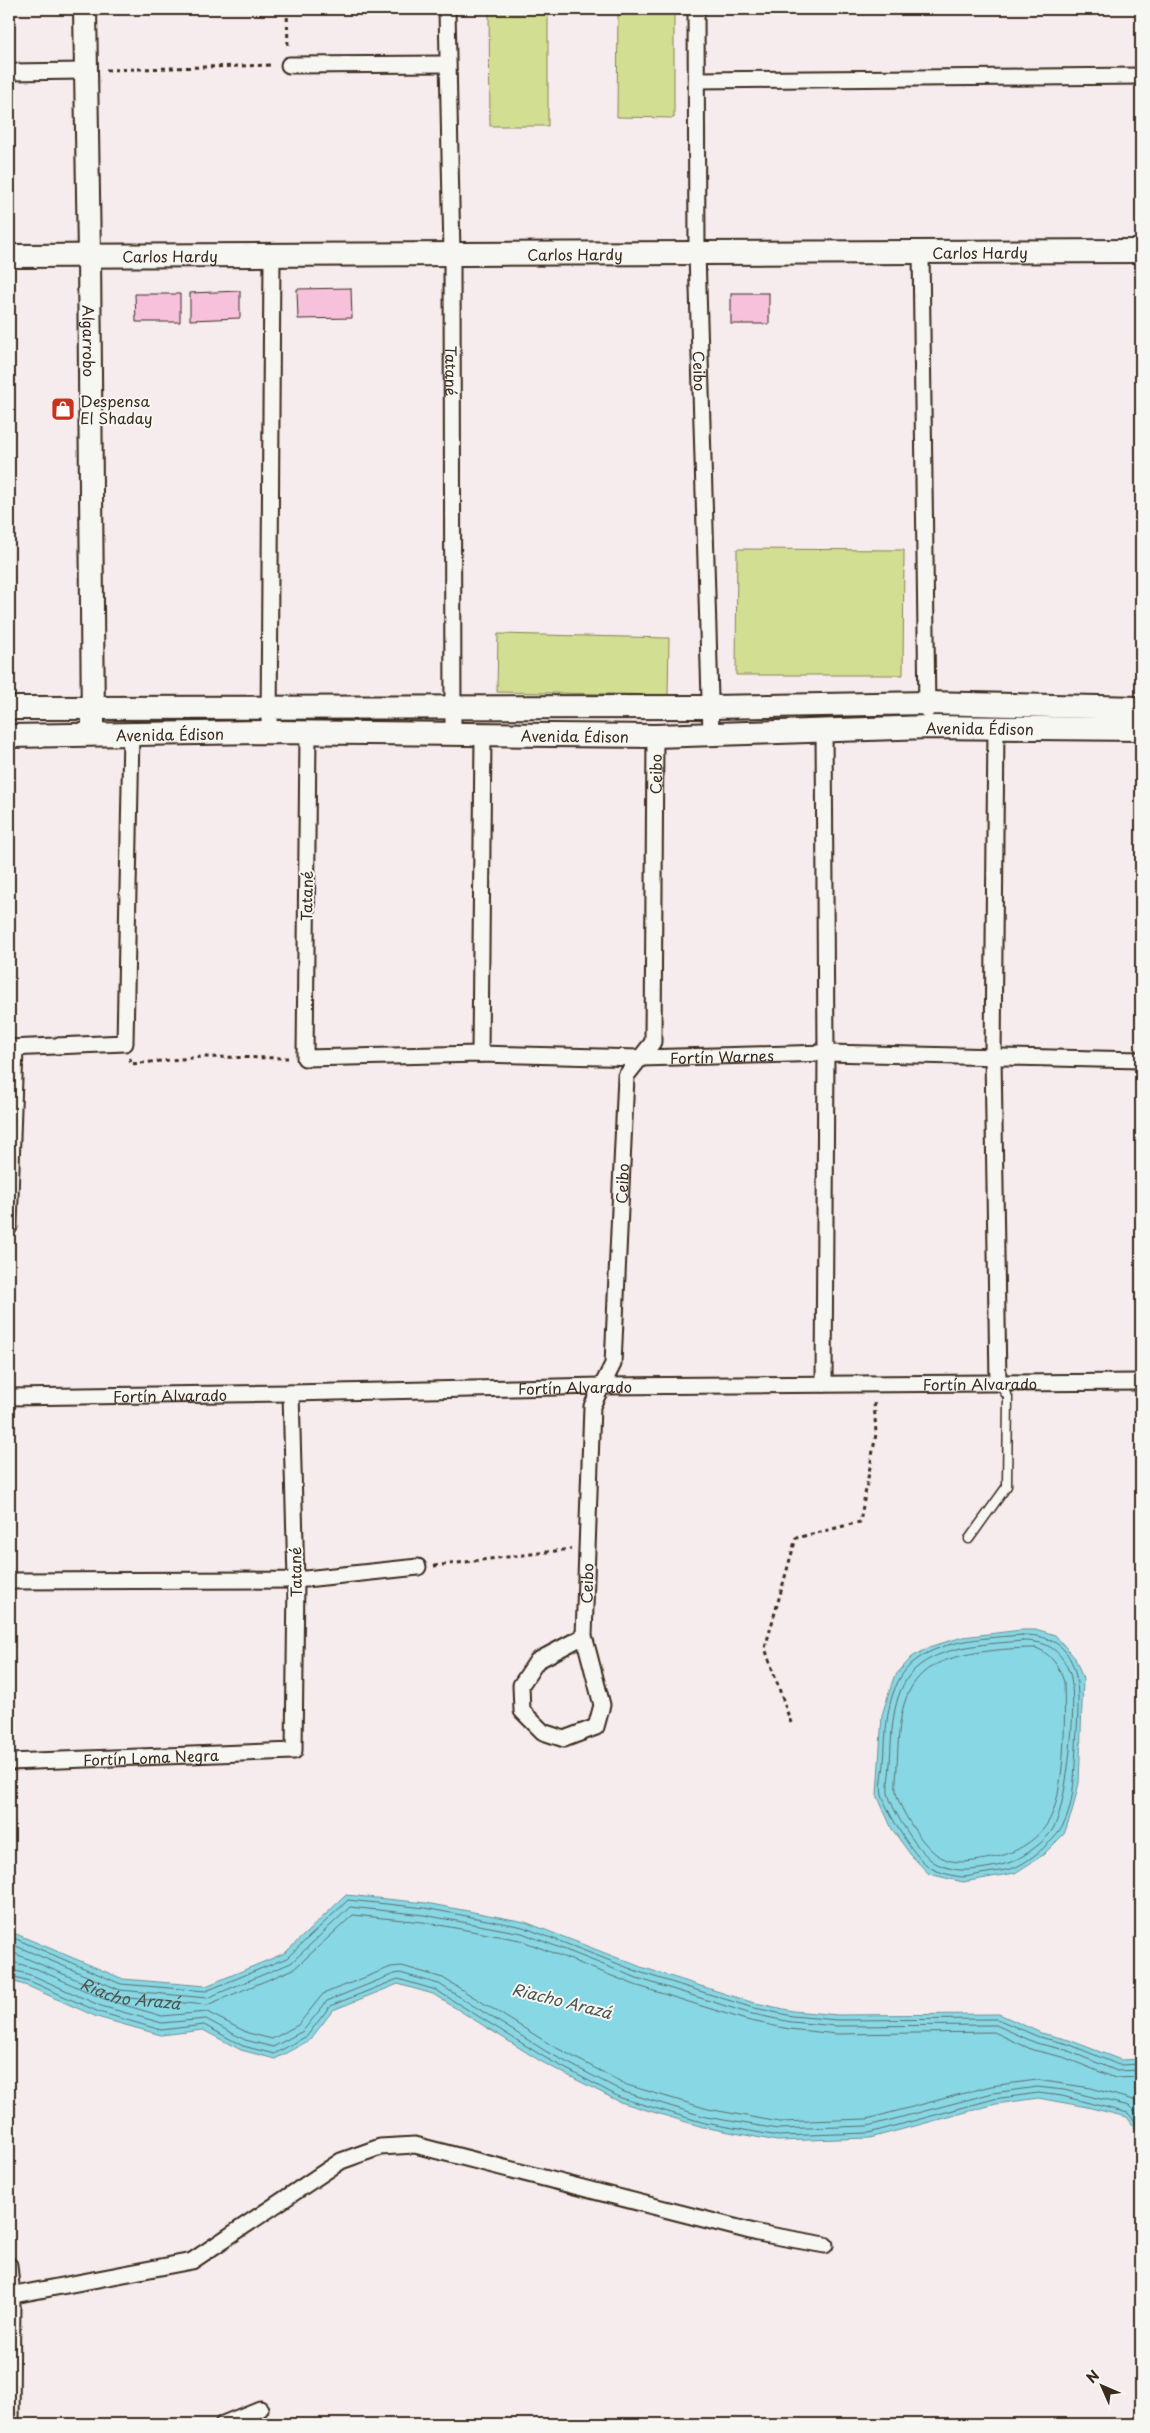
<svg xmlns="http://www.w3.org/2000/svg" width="1150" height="2433" font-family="'Playpen Sans',sans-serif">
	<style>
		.green { fill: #d2de91; stroke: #868458 }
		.water { fill: #88d7e4; stroke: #699295 }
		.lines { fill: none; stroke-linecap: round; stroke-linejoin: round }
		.shore { stroke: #5a6f6d; stroke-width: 1 }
		.building { fill: #f7c1db; stroke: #3b2a1e }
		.lane-casing { stroke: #3b2a1e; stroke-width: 11 }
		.street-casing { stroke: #3b2a1e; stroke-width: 19 }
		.secondary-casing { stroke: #3b2a1e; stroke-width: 26 }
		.path { stroke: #3b2a1e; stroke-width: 3; stroke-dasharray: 4 4; stroke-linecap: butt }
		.lane { stroke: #f6f6f2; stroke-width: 8 }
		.street { stroke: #f6f6f2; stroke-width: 15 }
		.secondary { stroke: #f6f6f2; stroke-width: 22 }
		.labels { text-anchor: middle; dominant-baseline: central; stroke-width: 4; stroke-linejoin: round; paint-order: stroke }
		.street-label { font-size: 15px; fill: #3b2a1e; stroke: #f6f6f2 }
		.poi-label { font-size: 15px; fill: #3b2a1e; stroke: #f6f6f2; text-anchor: start }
		.water-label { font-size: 16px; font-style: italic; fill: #4e5550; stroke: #f6f6f2 }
	</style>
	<rect width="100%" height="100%" fill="#f6ebed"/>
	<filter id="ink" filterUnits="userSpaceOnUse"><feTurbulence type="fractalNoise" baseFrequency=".02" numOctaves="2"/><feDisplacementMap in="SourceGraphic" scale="10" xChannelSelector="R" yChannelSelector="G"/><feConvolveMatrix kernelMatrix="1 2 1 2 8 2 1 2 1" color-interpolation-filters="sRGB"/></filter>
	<g filter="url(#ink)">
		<!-- green -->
		<g class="green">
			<polygon points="489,9 548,9 548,126 490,126"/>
			<polygon points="618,9 674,9 674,118 617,117"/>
			<polygon points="737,549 904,550 903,675 736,675"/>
			<polygon points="498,634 669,638 668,695 497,692"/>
		</g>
		<!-- water -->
		<g class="water">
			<polygon points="1021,1630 1039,1630 1055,1635 1075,1658 1083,1679 1079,1783 1072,1812 1064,1834 1043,1855 1015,1873 963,1882 929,1874 910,1854 892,1829 877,1795 882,1715 894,1677 912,1657 932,1646 963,1637"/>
			<polygon points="346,1895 426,1903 525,1922 641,1967 751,2002 793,2011 838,2015 999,2014 1041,2033 1069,2040 1121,2060 1141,2059 1141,2136 1127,2117 1087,2107 1038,2098 996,2104 870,2138 777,2141 703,2127 620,2102 542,2062 433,1994 398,1984 333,2010 310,2040 275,2059 241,2050 203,2030 161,2035 97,2017 30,1987 9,1980 9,1931 123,1979 206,1986 285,1953"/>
		</g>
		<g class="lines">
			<!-- shore -->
			<g class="shore">
				<path d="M1022,1635C1090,1634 1078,1700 1076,1747C1074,1774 1075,1810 1059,1832C1050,1844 1025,1865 1011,1869C1002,1871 991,1872 981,1874C975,1875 968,1877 962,1877C954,1876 940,1873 933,1869C915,1861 888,1814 882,1795C880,1787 883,1774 884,1765C886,1730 885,1683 916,1660C945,1639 988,1638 1022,1635Z"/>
				<path d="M1022,1641C1046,1641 1059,1648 1069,1671C1079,1694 1067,1804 1054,1827C1047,1841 1025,1856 1011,1862C1002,1866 972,1871 962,1870C955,1870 944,1867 937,1864C920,1856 892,1811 888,1793C887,1784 890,1772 890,1763C892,1731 891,1686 920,1665C947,1645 989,1644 1022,1641Z"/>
				<path d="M1036,1648C1051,1653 1060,1668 1064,1682C1065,1716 1066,1796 1047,1824C1035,1842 1012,1855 991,1858C974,1861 955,1866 939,1856C924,1848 898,1808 896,1791C895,1783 897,1773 897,1765C899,1733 898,1695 923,1673C945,1652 1007,1648 1036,1648Z"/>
				<polyline points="9,1936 121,1984 206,1991 287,1958 348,1900 425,1908 523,1927 639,1972 750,2007 792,2016 837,2020 997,2019 1039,2037 1068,2044 1119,2065 1141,2064"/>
				<polyline points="9,1943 120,1990 207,1998 291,1963 350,1907 424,1915 522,1933 637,1978 748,2013 791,2022 837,2026 996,2025 1036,2043 1066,2050 1117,2071 1141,2070"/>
				<path id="s1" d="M9,1951L118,1997L207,2005L294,1969L353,1915L423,1922L520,1940L635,1985L746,2020L789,2029L837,2034L994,2032L1033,2050L1063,2057L1115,2078L1141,2077"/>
				<polyline points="9,1961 37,1969 104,1999 162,2016 207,2012 248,2033 272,2039 298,2025 323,1994 391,1967 402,1966 443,1978 551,2045 627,2085 708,2109 779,2122 867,2119 991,2086 1037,2080 1091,2088 1133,2100 1141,2105"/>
				<polyline points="9,1969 34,1976 101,2006 162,2023 206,2019 245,2040 273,2047 303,2031 327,2001 394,1974 400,1973 439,1984 547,2052 624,2092 706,2117 778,2129 868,2126 993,2093 1037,2087 1064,2090 1129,2106 1141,2118"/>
				<polyline points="9,1975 32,1982 99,2012 161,2030 204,2025 243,2046 274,2054 307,2036 330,2006 398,1979 436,1990 544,2057 621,2098 705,2123 778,2136 869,2133 994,2099 1038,2093 1062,2096 1128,2113 1141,2128"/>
			</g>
		</g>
		<!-- building -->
		<g class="building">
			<polygon points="351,288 352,318 298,319 297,289"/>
			<polygon points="240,291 240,318 190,320 190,293"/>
			<rect x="731" y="293" width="38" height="31"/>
			<polygon points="135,294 180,294 180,322 136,322"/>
		</g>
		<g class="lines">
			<!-- lane casing -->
			<g class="lane-casing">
				<polyline id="lane" points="969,1539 1007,1486 1008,1397 998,1383"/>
			</g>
			<!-- street casing -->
			<g class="street-casing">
				<g id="street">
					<path id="s2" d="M447,9L452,254L453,734"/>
					<path id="s3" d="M696,9L697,253L711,733"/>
					<polyline points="289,65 447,64"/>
					<polyline points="9,72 85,71"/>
					<polyline points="697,80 1141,76"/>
					<polyline points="921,252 927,710"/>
					<polyline points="996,726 993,1055 998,1383"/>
					<polyline points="269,732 272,255"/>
					<path id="s4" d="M308,733L305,1058L480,1054L640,1058L826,1053L1141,1060"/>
					<polyline points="9,1048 125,1043 131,734"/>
					<polyline points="480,1054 483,736"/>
					<polyline points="9,1227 15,1048"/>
					<polyline points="824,1384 826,1053 824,730"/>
					<path id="s5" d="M9,1397L291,1393L600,1386L1141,1382"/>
					<polyline points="9,1581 296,1580 418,1567"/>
					<path id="s6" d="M584,1636L537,1661L521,1685L522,1711L543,1732L564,1739L596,1727L602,1705L584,1636L592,1406L613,1364L626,1076L653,1042L655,736"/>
					<path id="s7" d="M9,1762L294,1751L296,1580L291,1393"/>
					<polyline points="9,2265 12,2296 11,2424"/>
					<polyline points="9,2296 192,2261 341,2161 380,2147 415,2145 758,2233 825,2245"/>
					<polyline points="223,2424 260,2409"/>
				</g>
			</g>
			<!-- secondary casing -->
			<g class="secondary-casing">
				<g id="secondary">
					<path id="s8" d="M85,9L89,255L93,725"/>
					<path id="s9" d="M9,256L1141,251"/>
					<polyline points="9,708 710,707 927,703 1141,708"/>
					<path id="s10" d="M9,736L269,732L655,736L928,727L1141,729"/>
				</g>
			</g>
			<!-- path -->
			<g class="path">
				<polyline points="287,9 288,48"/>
				<polyline points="106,70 272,65"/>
				<polyline points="130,1058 131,1064 201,1057 288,1058"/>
				<polyline points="434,1566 571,1549"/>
				<polyline points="791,1723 765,1648 796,1538 860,1522 876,1434 874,1401"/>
			</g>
			<!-- lane -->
			<use href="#lane" class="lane"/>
			<!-- street -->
			<use href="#street" class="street"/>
			<!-- secondary -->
			<use href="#secondary" class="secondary"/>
		</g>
	</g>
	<!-- icons -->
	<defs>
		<g id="shop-square" transform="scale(1.25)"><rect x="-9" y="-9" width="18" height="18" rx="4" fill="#c8321e" stroke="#f6f6f2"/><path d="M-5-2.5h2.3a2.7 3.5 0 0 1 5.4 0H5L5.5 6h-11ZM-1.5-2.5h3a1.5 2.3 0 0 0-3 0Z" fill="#fff"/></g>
	</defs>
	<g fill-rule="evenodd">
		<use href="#shop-square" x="63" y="409"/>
	</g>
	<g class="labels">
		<!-- street labels -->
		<g class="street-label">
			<text stroke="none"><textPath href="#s9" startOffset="971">Carlos Hardy</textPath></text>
			<text stroke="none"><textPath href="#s9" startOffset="566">Carlos Hardy</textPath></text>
			<text stroke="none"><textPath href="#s9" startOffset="161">Carlos Hardy</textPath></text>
			<text stroke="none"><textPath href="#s8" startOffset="332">Algarrobo</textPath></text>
			<text stroke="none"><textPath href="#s2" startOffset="362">Tatané</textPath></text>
			<text stroke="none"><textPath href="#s3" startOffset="362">Ceibo</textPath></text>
			<text stroke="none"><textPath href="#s10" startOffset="971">Avenida Édison</textPath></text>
			<text stroke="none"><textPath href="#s10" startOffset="161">Avenida Édison</textPath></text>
			<text stroke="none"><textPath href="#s10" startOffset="566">Avenida Édison</textPath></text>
			<text stroke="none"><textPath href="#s6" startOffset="1165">Ceibo</textPath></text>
			<text transform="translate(306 896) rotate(-89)">Tatané</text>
			<text stroke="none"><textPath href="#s4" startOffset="742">Fortín Warnes</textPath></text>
			<text stroke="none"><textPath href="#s6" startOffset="746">Ceibo</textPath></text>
			<text stroke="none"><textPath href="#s5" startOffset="971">Fortín Alvarado</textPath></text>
			<text stroke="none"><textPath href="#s5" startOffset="566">Fortín Alvarado</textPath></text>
			<text stroke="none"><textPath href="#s5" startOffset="161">Fortín Alvarado</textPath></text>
			<text transform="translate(295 1572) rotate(-91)">Tatané</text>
			<text stroke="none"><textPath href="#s6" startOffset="341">Ceibo</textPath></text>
			<text stroke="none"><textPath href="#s7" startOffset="142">Fortín Loma Negra</textPath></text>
		</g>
		<!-- poi labels -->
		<g class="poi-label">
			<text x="80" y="400">Despensa<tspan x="80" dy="17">El Shaday</tspan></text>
		</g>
		<!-- water labels -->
		<g class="water-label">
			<text stroke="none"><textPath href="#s1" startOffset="130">Riacho Arazá</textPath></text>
			<text transform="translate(562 2000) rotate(14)">Riacho Arazá</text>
		</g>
	</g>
	<!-- margin -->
	<rect width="1150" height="2433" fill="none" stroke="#f6f6f2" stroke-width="30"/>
	<rect x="15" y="15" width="1120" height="2403" fill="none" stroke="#3b2a1e" stroke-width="2" filter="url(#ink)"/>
	<!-- north arrow -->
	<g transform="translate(1102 2386) rotate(315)" stroke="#f6f6f2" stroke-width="4" paint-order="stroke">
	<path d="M0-4L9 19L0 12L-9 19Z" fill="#3b2a1e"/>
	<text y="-8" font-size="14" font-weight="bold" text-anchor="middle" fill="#3b2a1e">N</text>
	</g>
</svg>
